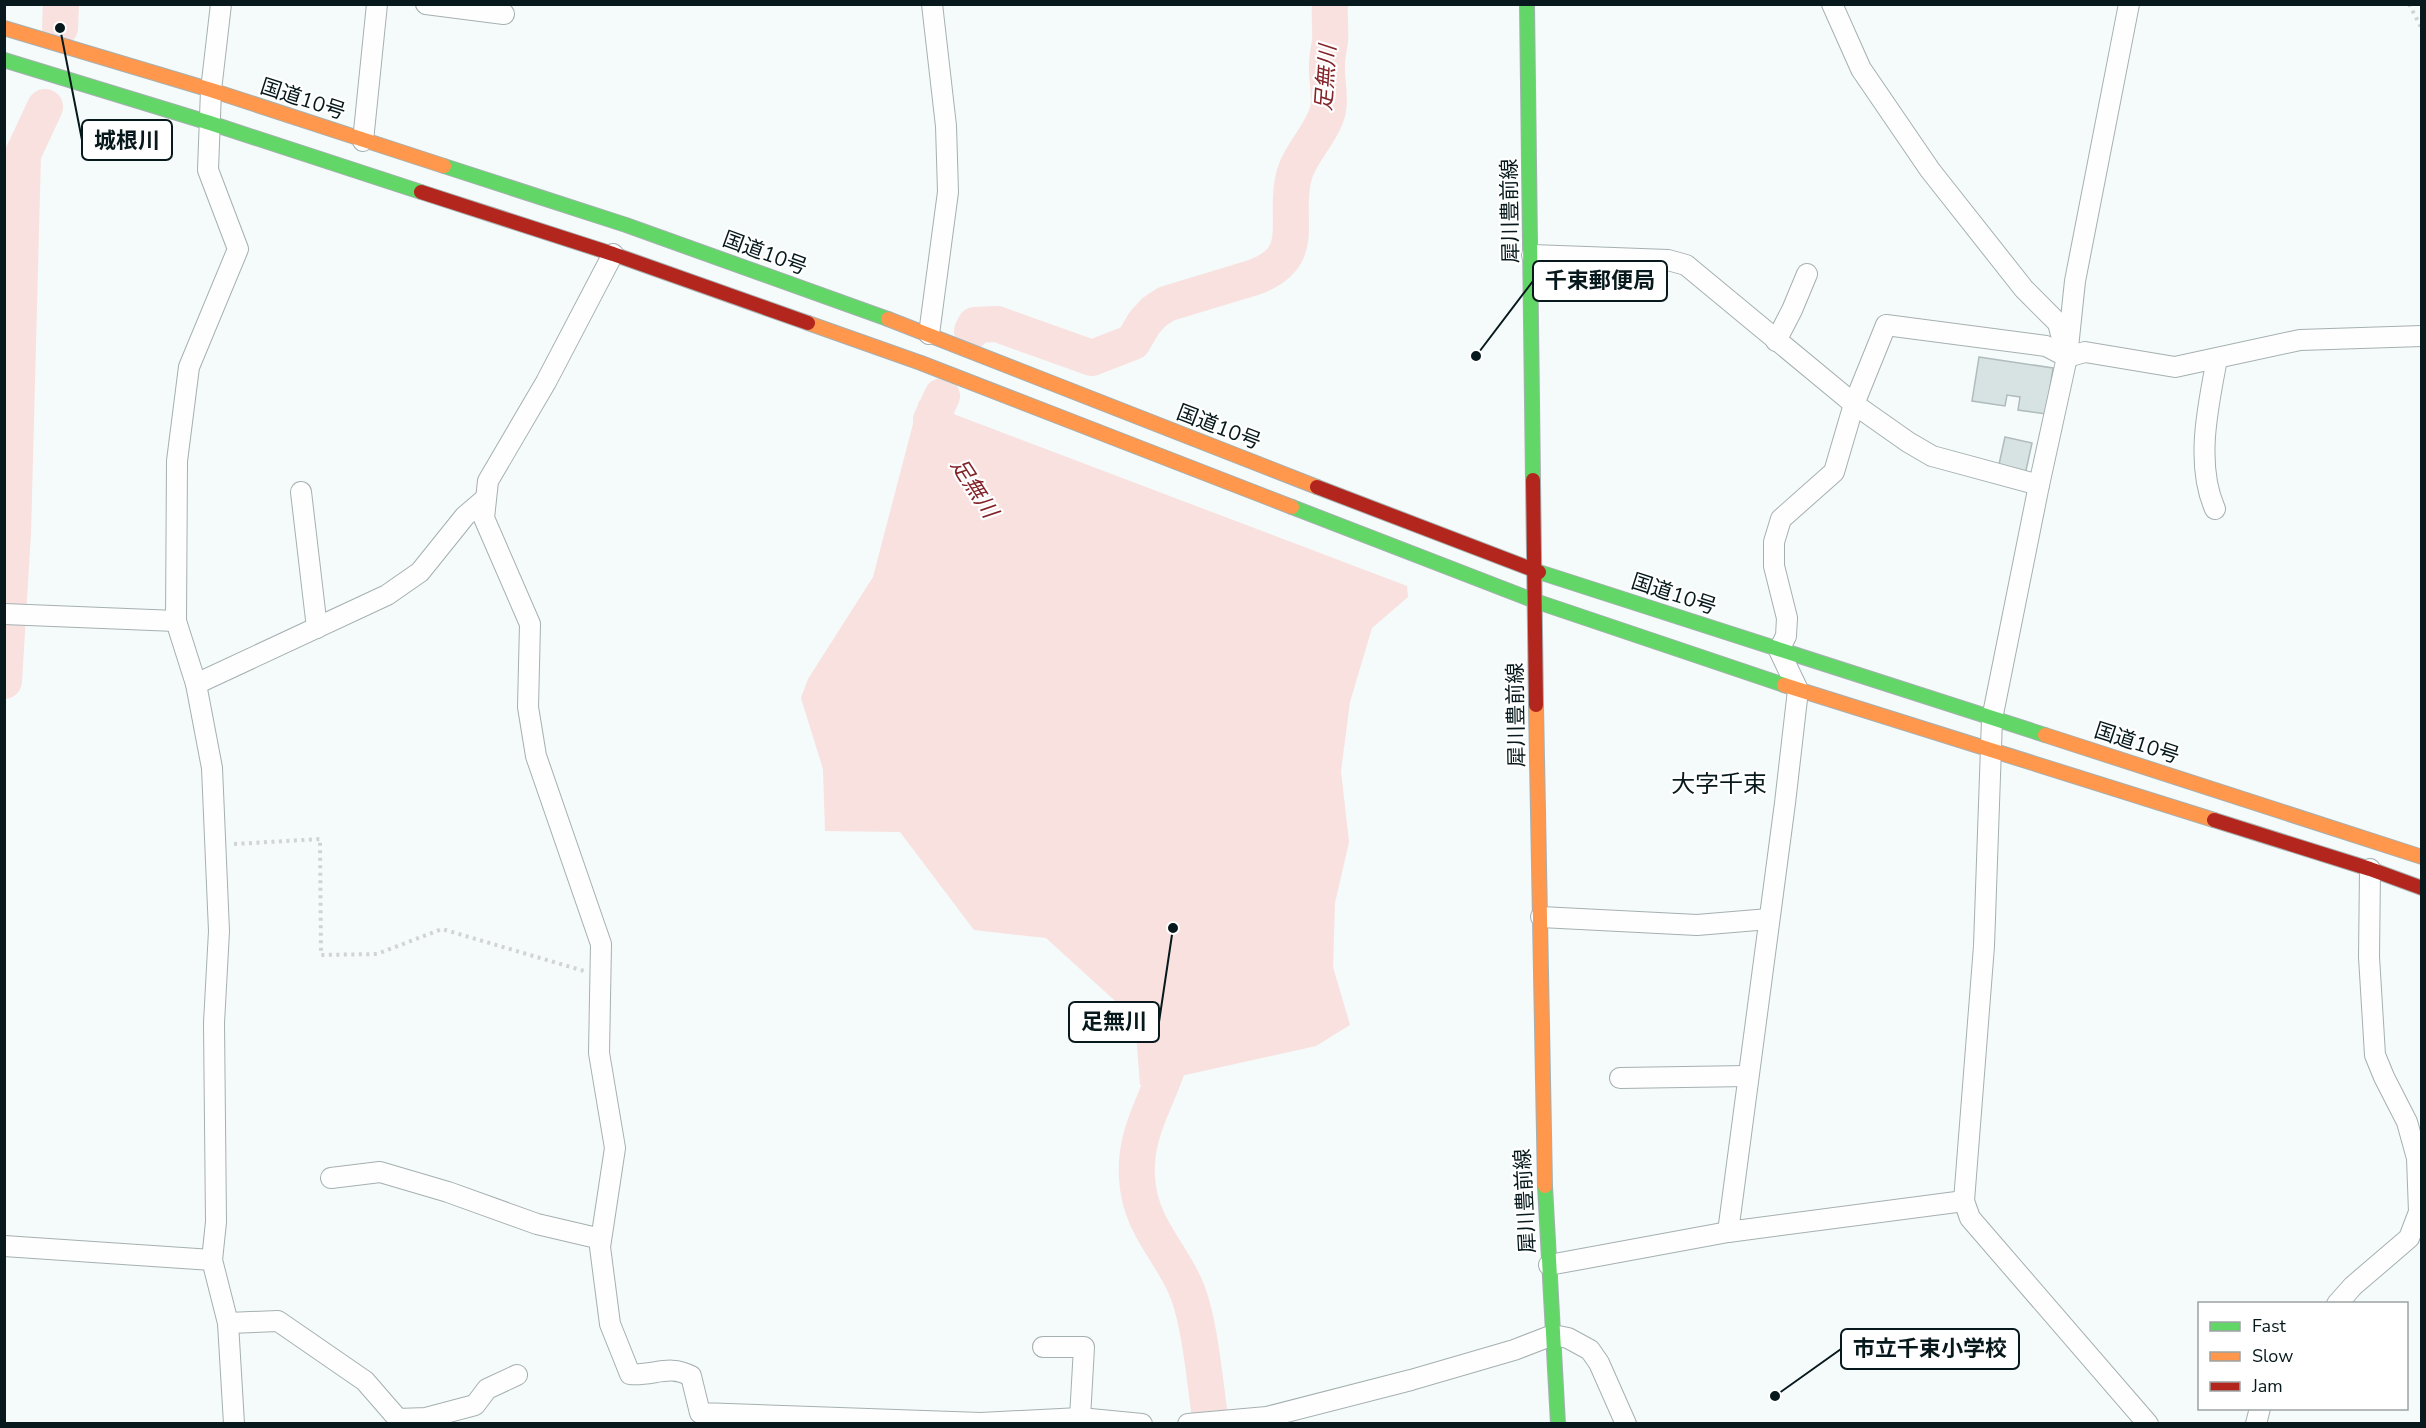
<svg xmlns="http://www.w3.org/2000/svg" width="2426" height="1428" font-family="'Nunito Sans','Noto Sans JP',sans-serif">
	<style>
		.water { fill: #f8e1df }
		.lines { fill: none; stroke-linecap: round; stroke-linejoin: round }
		.river { stroke: #f8e1df; stroke-width: 36 }
		.building { fill: #d7e2e3; stroke: #b0bbbc; stroke-width: 1.5 }
		.street-casing { stroke: #a5b0b1; stroke-width: 22 }
		.fast-casing { stroke: #a5b0b1; stroke-width: 16 }
		.slow-casing { stroke: #a5b0b1; stroke-width: 16 }
		.jam-casing { stroke: #a5b0b1; stroke-width: 16 }
		.path { stroke: #d1d4d4; stroke-width: 4; stroke-dasharray: 3 4.5; stroke-linecap: butt }
		.street { stroke: #fefefe; stroke-width: 20 }
		.fast { stroke: #63d668; stroke-width: 14 }
		.slow { stroke: #ff974d; stroke-width: 14 }
		.jam { stroke: #b3261e; stroke-width: 14 }
		.labels { text-anchor: middle; dominant-baseline: central; stroke-width: 4.5; stroke-linejoin: round; paint-order: stroke }
		.street-label { font-size: 21px; fill: #07191c; stroke: #fff }
		.water-label { font-size: 22px; font-style: italic; fill: #832429; stroke: #fff }
		.quarter-label { font-size: 24px; fill: #07191c; stroke: #fff }
		.leader { fill: none; stroke: #07191c; stroke-width: 2 }
		.callout-dot { fill: #07191c; stroke: #fff; stroke-width: 2 }
		.callout { fill: #fff; stroke: #07191c; stroke-width: 2 }
		.callout-label { font-size: 22px; text-anchor: middle; font-weight: bold; fill: #07191c }
	</style>
	<rect width="100%" height="100%" fill="#f5fafa"/>
	<!-- water -->
	<polygon class="water" points="919,401 1407,586 1408,597 1372,628 1350,702 1341,771 1349,842 1335,903 1333,967 1350,1025 1316,1046 1140,1085 1135,1019 1046,938 974,930 900,832 825,831 823,769 801,698 808,679 873,577"/>
	<g class="lines">
		<!-- river -->
		<g class="river">
			<polyline points="60,28 61,4"/>
			<path d="M972,331L975,325L997,324L1092,358L1133,342L1144,323L1154,312L1166,304L1255,277C1308,257 1284,222 1293,180C1298,154 1322,135 1328,110C1331,94 1326,80 1327,64C1327,57 1329,49 1330,41C1331,29 1329,17 1330,4"/>
			<polyline points="942,396 931,420 950,449"/>
			<polyline points="4,681 13,533 23,154 45,107"/>
			<path d="M1175,1034C1170,1086 1133,1123 1137,1178C1140,1228 1172,1251 1188,1293C1201,1329 1205,1385 1211,1424"/>
		</g>
	</g>
	<!-- building -->
	<g class="building">
		<polygon points="1979,357 2053,368 2046,414 2018,410 2020,397 2007,395 2005,406 1972,401"/>
		<polygon points="2005,437 2032,443 2025,475 1998,469"/>
	</g>
	<g class="lines">
		<!-- street casing -->
		<g class="street-casing">
			<g id="street">
				<polyline points="221,4 211,90 208,170 238,249 189,367 177,461 176,621 196,684 212,768 219,931 214,1023 216,1222 212,1260 228,1323 234,1424"/>
				<polyline points="426,4 504,14"/>
				<polyline points="1832,4 1861,69 1930,170 2024,289 2058,323 2064,346"/>
				<polyline points="2129,4 2075,281 2067,357 2039,485 1992,719 1984,946 1964,1201 1970,1218 2148,1424"/>
				<polyline points="363,141 377,4"/>
				<path d="M613,254L546,382L488,481L484,518L530,624L528,707L536,756L601,944L599,1053L615,1148L600,1247L610,1324L630,1374C654,1376 669,1364 691,1376L700,1413L981,1423L1080,1418L1142,1424"/>
				<polyline points="1532,255 1668,260 1686,265 1854,404 1908,442 1932,456 2039,485"/>
				<polyline points="929,334 948,192 946,126 932,4"/>
				<polyline points="1776,341 1792,310 1807,274"/>
				<polyline points="301,492 317,628"/>
				<path d="M2215,509C2195,464 2208,406 2217,359"/>
				<polyline points="4,614 176,621"/>
				<polyline points="196,684 387,595 420,572 465,516 486,498"/>
				<polyline points="1541,917 1697,925 1769,919"/>
				<polyline points="1620,1078 1748,1076"/>
				<polyline points="331,1178 380,1172 448,1192 537,1224 601,1239"/>
				<polyline points="1728,1232 1785,803 1798,690 1779,650 1786,636 1787,618 1774,566 1774,542 1781,519 1834,472 1854,404 1886,325 2046,346 2067,357 2085,352 2175,367 2300,340 2422,336"/>
				<polyline points="4,1246 212,1260"/>
				<polyline points="1549,1265 1728,1232 1964,1201"/>
				<polyline points="2337,1304 2353,1286 2409,1238 2419,1212 2417,1158 2407,1122 2384,1077 2375,1055 2369,957 2370,869"/>
				<polyline points="228,1323 278,1321 365,1381 398,1419 426,1418 475,1405 487,1389 517,1375"/>
				<polyline points="1043,1347 1084,1347 1080,1418"/>
				<polyline points="1188,1424 1267,1417 1411,1380 1514,1350 1553,1335 1568,1338 1590,1350 1599,1363 1626,1424"/>
				<polyline points="2256,1424 2260,1408"/>
			</g>
		</g>
		<!-- fast casing -->
		<g class="fast-casing">
			<g id="fast">
				<polyline points="1527,4 1533,480"/>
				<polyline points="4,60 210,123 421,192"/>
				<polyline points="444,166 626,225 888,319"/>
				<polyline points="1292,507 1535,601 1784,685"/>
				<polyline points="1539,572 2045,735"/>
				<polyline points="1545,1186 1558,1424"/>
			</g>
		</g>
		<!-- slow casing -->
		<g class="slow-casing">
			<g id="slow">
				<polyline points="4,28 211,90 444,166"/>
				<polyline points="888,319 1317,487"/>
				<polyline points="808,323 921,363 1292,507"/>
				<polyline points="1784,685 2214,820"/>
				<polyline points="1536,705 1545,1186"/>
				<polyline points="2045,735 2422,857"/>
			</g>
		</g>
		<!-- jam casing -->
		<g class="jam-casing">
			<g id="jam">
				<polyline points="421,192 613,254 808,323"/>
				<polyline points="1533,480 1536,705"/>
				<polyline points="1317,487 1539,572"/>
				<polyline points="2214,820 2370,869 2422,888"/>
			</g>
		</g>
		<!-- path -->
		<g class="path">
			<polyline points="2409,4 2422,29"/>
			<polyline points="234,844 320,839 321,955 377,954 442,929 584,971"/>
		</g>
		<!-- street -->
		<use href="#street" class="street"/>
		<!-- fast -->
		<use href="#fast" class="fast"/>
		<!-- slow -->
		<use href="#slow" class="slow"/>
		<!-- jam -->
		<use href="#jam" class="jam"/>
	</g>
	<g class="labels">
		<!-- street labels -->
		<g class="street-label">
			<text transform="translate(303 99) rotate(18)">国道10号</text>
			<text transform="translate(1510 211) rotate(-91)">犀川豊前線</text>
			<text transform="translate(765 253) rotate(20)">国道10号</text>
			<text transform="translate(1219 427) rotate(21)">国道10号</text>
			<text transform="translate(1674 594) rotate(18)">国道10号</text>
			<text transform="translate(1516 715) rotate(-91)">犀川豊前線</text>
			<text transform="translate(2137 743) rotate(18)">国道10号</text>
			<text transform="translate(1525 1201) rotate(-93)">犀川豊前線</text>
		</g>
		<!-- water labels -->
		<g class="water-label">
			<text transform="translate(1326 78) rotate(-86)">足無川</text>
			<text transform="translate(974 488) rotate(57)">足無川</text>
		</g>
		<!-- quarter labels -->
		<g class="quarter-label">
			<text x="1719" y="784">大字千束</text>
		</g>
	</g>
	<!-- callouts -->
	<path class="leader" d="M60 28L82 140M1476 356L1533 281M1173 928L1159 1022M1775 1396L1841 1349"/>
	<g class="callout-dot">
		<circle cx="60" cy="28" r="6"/>
		<circle cx="1476" cy="356" r="6"/>
		<circle cx="1173" cy="928" r="6"/>
		<circle cx="1775" cy="1396" r="6"/>
	</g>
	<g class="callout">
		<rect x="82" y="120" width="90" height="40" rx="6"/>
		<rect x="1533" y="261" width="134" height="40" rx="6"/>
		<rect x="1069" y="1002" width="90" height="40" rx="6"/>
		<rect x="1841" y="1329" width="178" height="40" rx="6"/>
	</g>
	<g class="callout-label">
		<text x="127" y="148">城根川</text>
		<text x="1600" y="288">千束郵便局</text>
		<text x="1114" y="1029">足無川</text>
		<text x="1930" y="1356">市立千束小学校</text>
	</g>
	<!-- border -->
	<rect width="2426" height="1428" fill="none" stroke="#07191c" stroke-width="12"/>
	<!-- legend -->
	<rect x="2198" y="1302" width="210" height="108" fill="#ffffff" stroke="#9ca3a4" stroke-width="1.5"/>
	<rect x="2210" y="1322" width="30" height="9" fill="#63d668" stroke="#9ca3a4" stroke-width="1.5"/>
	<text x="2252" y="1332" font-size="18" fill="#07191c">Fast</text>
	<rect x="2210" y="1352" width="30" height="9" fill="#ff974d" stroke="#9ca3a4" stroke-width="1.5"/>
	<text x="2252" y="1362" font-size="18" fill="#07191c">Slow</text>
	<rect x="2210" y="1382" width="30" height="9" fill="#b3261e" stroke="#9ca3a4" stroke-width="1.5"/>
	<text x="2252" y="1392" font-size="18" fill="#07191c">Jam</text>
</svg>
